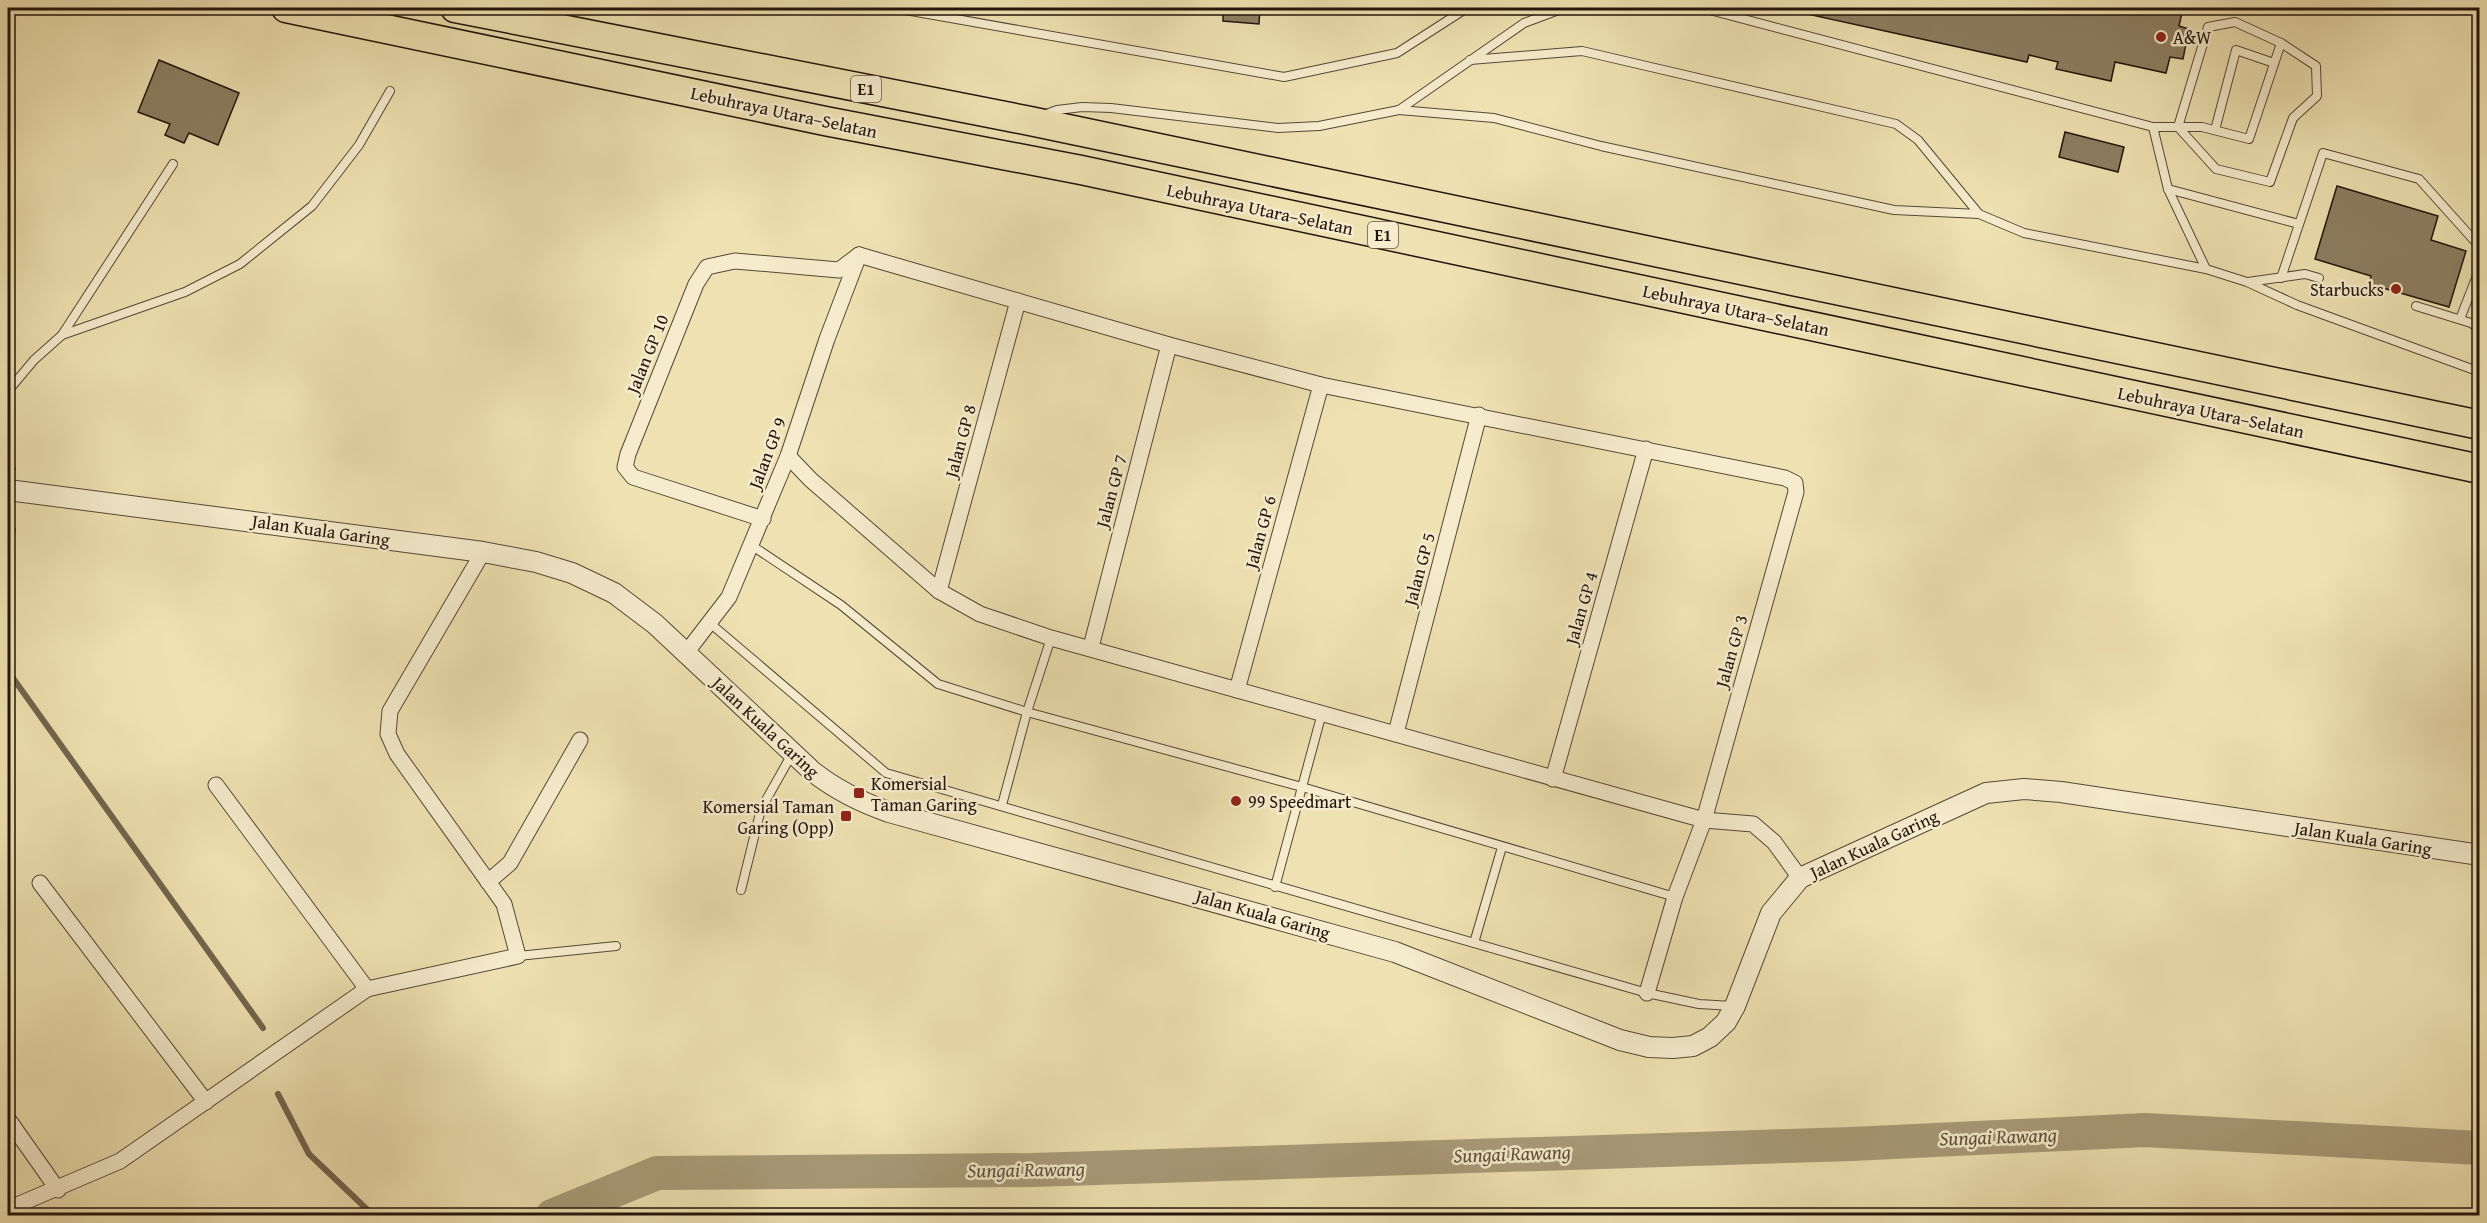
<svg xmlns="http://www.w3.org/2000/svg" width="2487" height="1223" font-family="'Gentium Book Plus',serif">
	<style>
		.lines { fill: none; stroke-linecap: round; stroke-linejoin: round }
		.stream { stroke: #73664e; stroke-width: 6 }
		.river { stroke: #a99c7a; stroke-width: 34 }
		.building { fill: #8d7f62; stroke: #22140c; stroke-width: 1.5 }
		.service-casing { stroke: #554836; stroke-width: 10 }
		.minor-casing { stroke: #554836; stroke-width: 17 }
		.tertiary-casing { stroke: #554836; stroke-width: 22 }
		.motorway-casing { stroke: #22140c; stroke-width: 31 }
		.service { stroke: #f5eccd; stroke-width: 8 }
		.minor { stroke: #f5eccd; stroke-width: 15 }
		.tertiary { stroke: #f5eccd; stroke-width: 20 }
		.motorway { stroke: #efe2b2; stroke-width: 28 }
		.poi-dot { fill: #8f2418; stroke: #f5eccd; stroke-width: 2 }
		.labels { text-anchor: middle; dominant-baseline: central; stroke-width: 5; stroke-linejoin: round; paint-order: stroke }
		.shield { fill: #f5eccd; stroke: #615546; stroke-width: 1.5 }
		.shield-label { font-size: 16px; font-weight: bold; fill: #22140c }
		.poi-label { font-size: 18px; fill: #22140c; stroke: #f5eccd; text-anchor: start }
		.street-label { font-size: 18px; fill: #22140c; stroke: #f5eccd }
		.water-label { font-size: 20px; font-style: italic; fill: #5f513d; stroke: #f5eccd }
	</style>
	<rect width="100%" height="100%" fill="#efe2b2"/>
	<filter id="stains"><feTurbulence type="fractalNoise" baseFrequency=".00333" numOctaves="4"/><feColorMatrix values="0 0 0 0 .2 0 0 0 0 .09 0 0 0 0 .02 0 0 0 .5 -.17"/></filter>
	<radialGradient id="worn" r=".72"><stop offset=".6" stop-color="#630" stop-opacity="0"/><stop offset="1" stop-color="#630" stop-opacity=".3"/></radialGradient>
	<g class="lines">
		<!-- stream -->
		<g class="stream">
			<polyline points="8,447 13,469"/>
			<polyline points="8,559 13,530"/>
			<polyline points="8,671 263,1028"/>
			<polyline points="278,1094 309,1154 374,1216"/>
		</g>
		<!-- river -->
		<polyline class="river" points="552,1216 657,1173 1032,1170 1852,1144 2145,1130 2480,1148"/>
	</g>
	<!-- building -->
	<g class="building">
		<polygon points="1223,8 1260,8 1259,24 1223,21"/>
		<polygon points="1807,8 2183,8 2179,26 2189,29 2183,59 2170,57 2166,73 2115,62 2111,81 2056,69 2058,62 2029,55 2027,62 1807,14"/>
		<polygon points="159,60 239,93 218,145 189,133 184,143 165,135 170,124 138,112"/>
		<polygon points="2065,132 2124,147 2118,172 2059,157"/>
		<polygon points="2337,186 2438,216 2431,240 2466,251 2449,307 2369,284 2371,276 2315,259"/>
	</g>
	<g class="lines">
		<!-- service casing -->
		<g class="service-casing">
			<g id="service">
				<polyline points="894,8 1284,77 1397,53 1467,8"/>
				<polyline points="1702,8 2153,127 2168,189 2206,269 2247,282 2297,305 2480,372"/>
				<polyline points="1470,60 1582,51 1896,124 1918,140 1979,214 2024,233 2206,269"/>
				<polyline points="1399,110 1494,118 1601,146 1894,210 1979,214"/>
				<polyline points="1044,115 1057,110 1082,107 1111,108 1278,128 1319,126 1399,110 1524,23 1564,8"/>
				<polyline points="2153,127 2202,127 2249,139 2281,43 2235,22 2208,27 2178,127"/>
				<polyline points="2178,127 2216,169 2270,182 2293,118 2317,96 2316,66 2281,43"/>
				<polyline points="2215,130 2236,50 2274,63"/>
				<polyline points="2168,189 2299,224"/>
				<polyline points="2281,278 2323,153 2419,179 2480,247"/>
				<polyline points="2248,282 2305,274 2319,278"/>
				<polyline points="2416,306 2471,323 2480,329"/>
				<polyline points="2460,319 2480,268"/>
				<polyline points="62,335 173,164"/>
				<polyline points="8,391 34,360 62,335 185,292 240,264 312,206 359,145 390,91"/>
				<polyline points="751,545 841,605 938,684 1027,712 1302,787 1675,897"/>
				<polyline points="711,624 886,773 1647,993 1699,1004 1732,1006"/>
				<polyline points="1002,805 1027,712 1051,638"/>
				<polyline points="1275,887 1322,713"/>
				<polyline points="741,890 761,809 792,754"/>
				<polyline points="1474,943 1502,847"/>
				<polyline points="518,956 616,946"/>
			</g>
		</g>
		<!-- minor casing -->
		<g class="minor-casing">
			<g id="minor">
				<polyline points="859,255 1169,345 1321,385 1785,478 1795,483 1796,492 1704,820 1675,897 1647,993"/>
				<polyline points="788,456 811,480 939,591 980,614 1051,638 1704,820 1753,824 1774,842 1800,878"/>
				<polyline points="763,519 633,477 625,467 628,454 696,284 707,267 735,261 839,270 859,255"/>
				<polyline points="939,591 1018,301"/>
				<polyline points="1091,647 1169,345"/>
				<polyline points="686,653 729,597 788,456 827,339 859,255"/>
				<polyline points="1237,690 1321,385"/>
				<polyline points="1396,733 1479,415"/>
				<polyline points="1553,779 1646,449"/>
				<polyline points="216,785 367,989 518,956 504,904 397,754 388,734 390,711 483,552"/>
				<polyline points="488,882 510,863 580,740"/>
				<polyline points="40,883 206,1102"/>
				<polyline points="8,1119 58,1190"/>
				<polyline points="8,1209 120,1161 367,989"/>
			</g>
		</g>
		<!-- tertiary casing -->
		<g class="tertiary-casing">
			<path id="tertiary" d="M8,490L483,552L536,562L572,573L614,593L655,624L812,771C836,790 860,802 889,812L1395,952L1620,1040L1649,1047L1673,1048L1693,1046L1710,1037L1726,1022L1735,1006L1771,913L1800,878L1986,793L2024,789L2061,792L2480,855"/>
		</g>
		<!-- motorway casing -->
		<g class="motorway-casing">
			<g id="motorway">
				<polyline points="286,8 825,121 1081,170 2480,469"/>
				<polyline points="455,8 1030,121 2480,425"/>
			</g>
		</g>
		<!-- service -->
		<use href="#service" class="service"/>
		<!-- minor -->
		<use href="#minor" class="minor"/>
		<!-- tertiary -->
		<use href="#tertiary" class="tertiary"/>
		<!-- motorway -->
		<use href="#motorway" class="motorway"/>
	</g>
	<!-- markers -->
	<g class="poi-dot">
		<circle cx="2161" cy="37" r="6"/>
		<circle cx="2396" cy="289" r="6"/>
		<rect x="853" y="787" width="12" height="12" rx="3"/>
		<circle cx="1236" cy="801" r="6"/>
		<rect x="840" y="810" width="12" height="12" rx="3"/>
	</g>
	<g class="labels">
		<!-- shield labels -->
		<g class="shield">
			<rect x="851" y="76" width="30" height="26" rx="4.5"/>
			<rect x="1368" y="222" width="30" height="26" rx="4.5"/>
		</g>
		<g class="shield-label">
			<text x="866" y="89">E1</text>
			<text x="1383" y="235">E1</text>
		</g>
		<!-- poi labels -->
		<g class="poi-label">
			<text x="2173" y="37">A&amp;W</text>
			<text x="2384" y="289" text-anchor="end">Starbucks</text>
			<text x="871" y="783">Komersial<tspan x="871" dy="21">Taman Garing</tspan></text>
			<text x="1248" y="801">99 Speedmart</text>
			<text x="834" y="806" text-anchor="end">Komersial Taman<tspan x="834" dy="21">Garing (Opp)</tspan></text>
		</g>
		<!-- street labels -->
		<g class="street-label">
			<text transform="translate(784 112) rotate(12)">Lebuhraya Utara–Selatan</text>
			<text transform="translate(1260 209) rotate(12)">Lebuhraya Utara–Selatan</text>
			<text transform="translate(1736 310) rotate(12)">Lebuhraya Utara–Selatan</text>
			<text transform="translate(647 354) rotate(-68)">Jalan GP 10</text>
			<text transform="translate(2211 412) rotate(12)">Lebuhraya Utara–Selatan</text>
			<text transform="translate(960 441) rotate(-75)">Jalan GP 8</text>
			<text transform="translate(767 453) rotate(-69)">Jalan GP 9</text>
			<text transform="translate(1111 491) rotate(-75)">Jalan GP 7</text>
			<text transform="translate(321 530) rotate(8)">Jalan Kuala Garing</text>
			<text transform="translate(1260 532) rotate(-75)">Jalan GP 6</text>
			<text transform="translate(1419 569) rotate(-75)">Jalan GP 5</text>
			<text transform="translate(1581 608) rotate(-74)">Jalan GP 4</text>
			<text transform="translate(1731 651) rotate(-74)">Jalan GP 3</text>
			<text transform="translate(766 727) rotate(43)">Jalan Kuala Garing</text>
			<text transform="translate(2363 838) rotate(9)">Jalan Kuala Garing</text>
			<text transform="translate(1874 844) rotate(-25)">Jalan Kuala Garing</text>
			<text transform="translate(1263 914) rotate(16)">Jalan Kuala Garing</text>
		</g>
		<!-- water labels -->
		<g class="water-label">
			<text transform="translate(1998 1136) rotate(-2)">Sungai Rawang</text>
			<text transform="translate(1512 1153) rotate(-2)">Sungai Rawang</text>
			<text transform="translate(1026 1169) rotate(-1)">Sungai Rawang</text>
		</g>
	</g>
	<!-- margin -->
	<rect width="2487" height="1223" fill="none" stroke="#efe2b2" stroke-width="30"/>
	<rect x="9" y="9" width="2469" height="1205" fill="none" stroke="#22140c" stroke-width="3"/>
	<rect x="15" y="15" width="2457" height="1193" fill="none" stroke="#22140c" stroke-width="1.5"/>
	<rect width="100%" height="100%" filter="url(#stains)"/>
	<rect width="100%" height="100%" fill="url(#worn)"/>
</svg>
